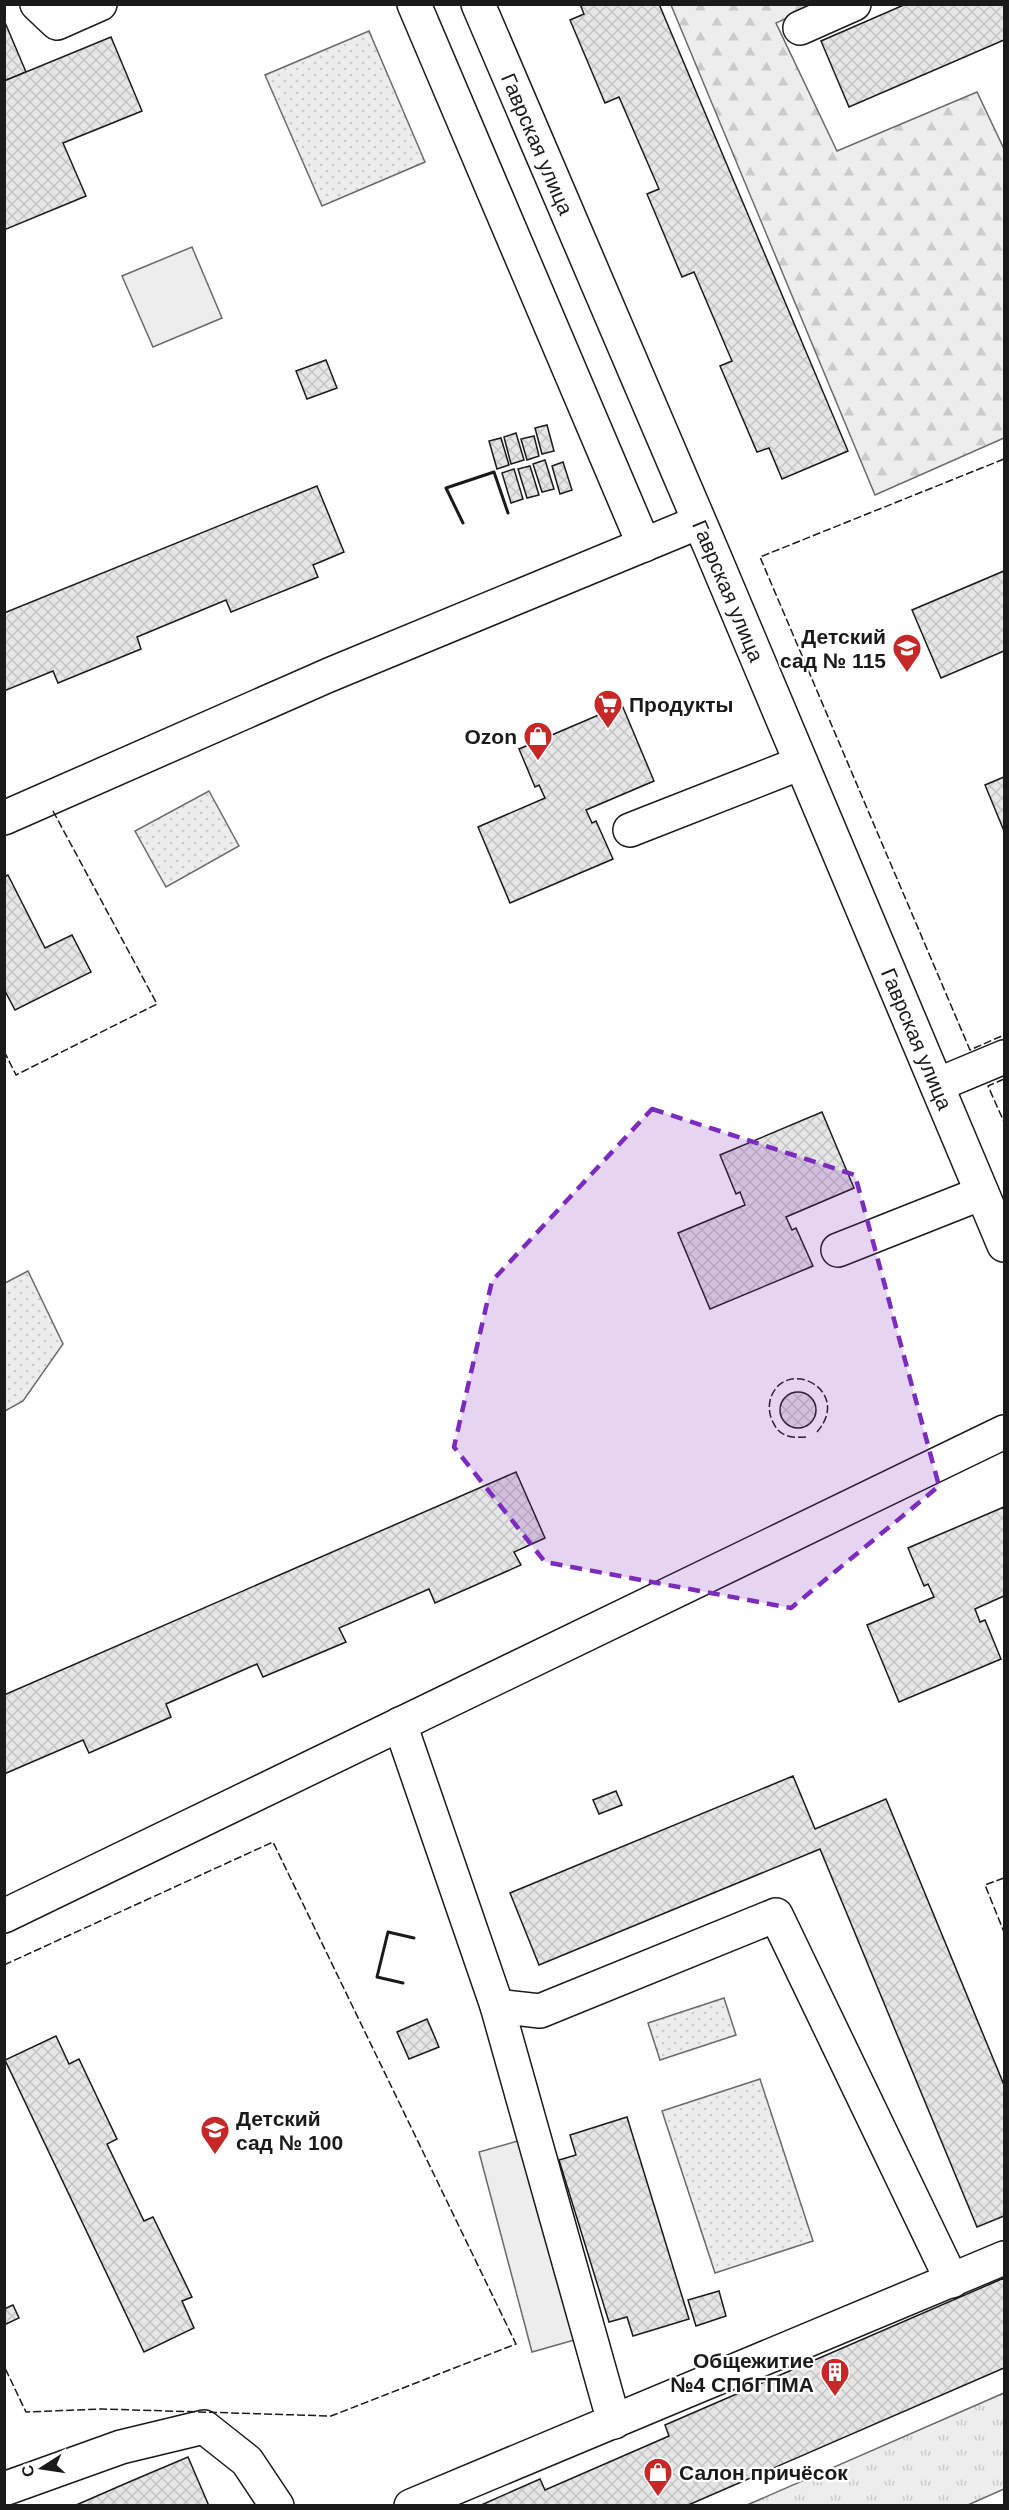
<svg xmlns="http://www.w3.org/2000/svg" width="1009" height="2510" font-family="Arial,sans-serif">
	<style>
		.grass { fill: url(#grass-tufts); stroke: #6a6a6a; stroke-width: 1.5 }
		.forest { fill: url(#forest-firs); stroke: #6a6a6a; stroke-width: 1.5 }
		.park { fill: url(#park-dots); stroke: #6a6a6a; stroke-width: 1.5 }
		.built { fill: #ededed; stroke: #6a6a6a; stroke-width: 1.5 }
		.building { fill: url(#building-cross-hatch); stroke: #1a1a1a; stroke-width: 1.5 }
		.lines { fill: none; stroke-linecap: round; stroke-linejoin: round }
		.minor-casing { stroke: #1a1a1a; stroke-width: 36 }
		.minor { stroke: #fff; stroke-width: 33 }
		.fence { stroke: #1a1a1a; stroke-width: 1.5; stroke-dasharray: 8 3; stroke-linecap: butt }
		.wall { stroke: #1a1a1a; stroke-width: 3 }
		.marked { fill: #7b2cbf; fill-opacity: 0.2; stroke: #7b2cbf; stroke-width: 4.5; stroke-dasharray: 12 8; stroke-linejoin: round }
		.labels { text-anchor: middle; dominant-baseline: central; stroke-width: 4.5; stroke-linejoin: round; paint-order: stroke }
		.street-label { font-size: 21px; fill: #1a1a1a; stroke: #fff }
		.poi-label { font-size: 21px; font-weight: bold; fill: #1a1a1a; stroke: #fff; text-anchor: end }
	</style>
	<defs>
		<pattern id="grass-tufts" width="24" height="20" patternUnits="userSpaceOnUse" patternTransform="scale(1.5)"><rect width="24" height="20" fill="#ededed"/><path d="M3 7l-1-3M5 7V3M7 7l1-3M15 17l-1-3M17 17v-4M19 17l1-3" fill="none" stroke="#cbcbcb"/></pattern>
		<pattern id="forest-firs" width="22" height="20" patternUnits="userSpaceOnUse" patternTransform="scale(1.5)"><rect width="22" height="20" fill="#ededed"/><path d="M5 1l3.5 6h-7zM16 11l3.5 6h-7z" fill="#cbcbcb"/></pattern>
		<pattern id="park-dots" width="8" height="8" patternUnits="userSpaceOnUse" patternTransform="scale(1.5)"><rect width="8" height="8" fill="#ededed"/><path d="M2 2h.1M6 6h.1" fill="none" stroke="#cbcbcb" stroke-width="1.8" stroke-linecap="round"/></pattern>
		<pattern id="building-cross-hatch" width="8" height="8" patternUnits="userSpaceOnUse" patternTransform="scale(1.5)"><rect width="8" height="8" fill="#e6e6e6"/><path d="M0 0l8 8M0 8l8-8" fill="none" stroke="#c5c5c5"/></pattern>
	</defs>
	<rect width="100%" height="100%" fill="#fff"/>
	<!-- grass -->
	<polygon class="grass" points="1004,2393 1004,2489 968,2505 747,2505"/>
	<!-- forest -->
	<polygon class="forest" points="671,5 816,5 776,23 837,151 977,92 1004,149 1004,438 875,495"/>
	<!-- park -->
	<g class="park">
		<polygon points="369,31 425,162 322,206 265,75"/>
		<polygon points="209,791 239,846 166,887 135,831"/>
		<polygon points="28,1271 63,1344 23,1401 5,1411 5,1283"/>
		<polygon points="724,1998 736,2035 660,2060 648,2023"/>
		<polygon points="760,2079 813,2241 715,2273 662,2111"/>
	</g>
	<!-- built -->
	<g class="built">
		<polygon points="192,247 222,318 153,347 122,276"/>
		<polygon points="525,2139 578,2339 532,2352 479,2152"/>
	</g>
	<!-- building -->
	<g class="building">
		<polygon points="580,4 659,4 848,451 782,479 769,448 757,452 720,366 732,361 694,272 682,277 647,194 659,189 619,97 605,103 570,20 584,14"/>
		<polygon points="906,4 1004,4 1004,40 849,107 821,41"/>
		<polygon points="4,20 26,72 4,81"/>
		<polygon points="111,37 142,111 63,143 86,196 4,230 4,81"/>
		<polygon points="326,360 337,388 307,399 296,371"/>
		<polygon points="547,425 554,451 542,454 535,428"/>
		<polygon points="516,433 524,460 511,464 504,437"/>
		<polygon points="534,436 539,456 527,460 521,439"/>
		<polygon points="501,438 509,465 497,469 489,441"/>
		<polygon points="545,460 554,489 542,492 533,464"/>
		<polygon points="563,462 572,490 560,494 552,466"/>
		<polygon points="530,466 539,495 527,498 518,469"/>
		<polygon points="514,469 523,499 511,503 502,473"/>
		<polygon points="317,486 344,552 313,565 318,577 231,612 226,600 137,637 141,649 58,683 53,671 4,691 4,613"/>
		<polygon points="1004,571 1004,651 941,678 912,610"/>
		<polygon points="622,705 654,781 586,810 592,823 596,821 613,859 510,903 478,827 545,798 539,785 535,787 519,749"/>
		<polygon points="1004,777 1004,831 985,785"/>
		<polygon points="8,875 45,948 72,935 91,972 15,1010 4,989 4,877"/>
		<polygon points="822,1112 854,1188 786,1217 792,1230 796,1228 813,1266 710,1309 678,1233 745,1205 740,1192 736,1194 720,1155"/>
		<circle cx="798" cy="1410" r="18"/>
		<polygon points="516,1472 545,1538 514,1552 521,1565 435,1603 429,1589 339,1628 346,1642 263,1677 257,1664 166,1704 171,1717 89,1753 83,1740 4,1774 4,1695"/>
		<polygon points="1004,1507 1004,1596 975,1609 980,1622 985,1620 1001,1659 899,1702 867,1625 934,1597 928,1584 924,1586 908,1548"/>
		<polygon points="793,1776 815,1829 886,1799 1004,2085 1004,2216 977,2227 820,1849 539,1965 510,1893"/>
		<polygon points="616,1791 622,1805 599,1814 593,1800"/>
		<polygon points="427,2019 439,2047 409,2059 397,2032"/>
		<polygon points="56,2036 69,2064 79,2059 117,2139 107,2144 144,2221 153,2217 192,2297 182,2301 194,2328 144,2352 5,2060"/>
		<polygon points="627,2117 689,2319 633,2336 627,2317 609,2322 559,2160 576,2155 570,2135"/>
		<polygon points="1004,2278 1004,2368 686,2506 479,2506 540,2479 545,2490 669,2436 665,2425"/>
		<polygon points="719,2291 726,2316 696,2326 688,2300"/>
		<polygon points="13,2305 19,2318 4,2325 4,2309"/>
		<polygon points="188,2457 209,2506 74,2506 129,2482"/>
	</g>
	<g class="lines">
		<!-- minor casing -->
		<g class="minor-casing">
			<g id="minor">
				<polyline points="37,4 57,23 100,4"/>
				<polyline points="414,4 644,545"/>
				<path id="s1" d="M478,4L712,551L1004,1245"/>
				<polyline points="800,28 854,4"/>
				<polyline points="4,818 329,675 699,522"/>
				<polyline points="630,830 801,763"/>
				<polyline points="937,1085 1004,1057"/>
				<polyline points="838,1250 982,1193"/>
				<polyline points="400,1724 497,2006 614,2422"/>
				<polyline points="4,1916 1004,1432"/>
				<polyline points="497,2006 540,2011 776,1915 952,2281"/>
				<polyline points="4,2489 121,2447 204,2427 247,2461 277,2506"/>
				<polyline points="411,2506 1004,2258"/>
			</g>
		</g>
		<!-- minor -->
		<use href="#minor" class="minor"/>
		<!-- fence -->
		<g class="fence">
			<polyline points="1004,459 760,557 970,1050 1004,1035"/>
			<polyline points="4,1051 16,1075 157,1004 53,811 51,811"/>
			<polyline points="1004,1079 988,1086 1004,1122"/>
			<path d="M806,1437C793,1438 780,1437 774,1424C769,1416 768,1406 771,1397C787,1356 853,1391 817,1432"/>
			<polyline points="1004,1878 985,1885 1004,1932"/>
			<polyline points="4,1965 273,1842 516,2344 331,2416 102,2409 26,2412 4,2366"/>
		</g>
		<!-- wall -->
		<g class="wall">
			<polyline points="463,523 446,488 494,472 508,513"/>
			<polyline points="403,1983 377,1977 388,1932 414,1938"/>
		</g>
	</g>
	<!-- marked area -->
	<path class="marked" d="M652,1109L855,1175L939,1486L791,1608L545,1562L454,1447L492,1281Z"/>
	<!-- icons -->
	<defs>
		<g id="school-pin" transform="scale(1.5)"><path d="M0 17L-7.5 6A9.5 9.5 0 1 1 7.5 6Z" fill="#c62828" stroke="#fff"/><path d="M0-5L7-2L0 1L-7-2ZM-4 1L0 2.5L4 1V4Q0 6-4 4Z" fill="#fff"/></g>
		<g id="supermarket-pin" transform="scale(1.5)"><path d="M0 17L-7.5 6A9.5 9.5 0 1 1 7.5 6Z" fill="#c62828" stroke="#fff"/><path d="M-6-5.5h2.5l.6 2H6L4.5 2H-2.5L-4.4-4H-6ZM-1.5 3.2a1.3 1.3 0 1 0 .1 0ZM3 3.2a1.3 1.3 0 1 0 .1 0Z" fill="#fff"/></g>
		<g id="shop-pin" transform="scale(1.5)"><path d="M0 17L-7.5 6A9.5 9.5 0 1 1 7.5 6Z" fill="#c62828" stroke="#fff"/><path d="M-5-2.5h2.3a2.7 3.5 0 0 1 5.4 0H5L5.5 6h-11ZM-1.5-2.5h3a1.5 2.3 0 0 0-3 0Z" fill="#fff"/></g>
		<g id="building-pin" transform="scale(1.5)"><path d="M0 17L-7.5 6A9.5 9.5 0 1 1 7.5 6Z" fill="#c62828" stroke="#fff"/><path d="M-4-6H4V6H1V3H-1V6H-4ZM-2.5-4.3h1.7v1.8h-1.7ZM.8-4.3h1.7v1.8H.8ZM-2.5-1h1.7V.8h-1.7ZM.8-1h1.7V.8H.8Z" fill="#fff"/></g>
	</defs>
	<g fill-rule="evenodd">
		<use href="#school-pin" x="907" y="648"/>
		<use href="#supermarket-pin" x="608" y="704"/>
		<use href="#shop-pin" x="538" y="736"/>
		<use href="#school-pin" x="215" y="2130"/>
		<use href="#building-pin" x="835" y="2372"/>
		<use href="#shop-pin" x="658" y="2472"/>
	</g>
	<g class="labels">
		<!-- street labels -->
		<g class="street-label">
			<text stroke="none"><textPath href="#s1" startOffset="152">Гаврская улица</textPath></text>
			<text stroke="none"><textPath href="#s1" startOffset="638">Гаврская улица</textPath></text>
			<text stroke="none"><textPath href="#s1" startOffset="1124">Гаврская улица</textPath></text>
		</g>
		<!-- poi labels -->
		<g class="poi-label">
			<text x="886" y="636">Детский<tspan x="886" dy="24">сад № 115</tspan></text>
			<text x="629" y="704" text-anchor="start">Продукты</text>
			<text x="517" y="736">Ozon</text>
			<text x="236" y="2118" text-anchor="start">Детский<tspan x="236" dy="24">сад № 100</tspan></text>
			<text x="814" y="2360">Общежитие<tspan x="814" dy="24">№4 СПбГПМА</tspan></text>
			<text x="679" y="2472" text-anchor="start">Салон причёсок</text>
		</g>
	</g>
	<!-- border -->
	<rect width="1009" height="2510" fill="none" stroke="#1a1a1a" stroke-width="12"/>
	<!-- north arrow -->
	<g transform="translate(42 2468) rotate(258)" stroke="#ffffff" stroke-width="4.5" paint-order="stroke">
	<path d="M0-4.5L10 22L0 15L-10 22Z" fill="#1a1a1a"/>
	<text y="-9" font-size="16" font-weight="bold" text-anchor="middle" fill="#1a1a1a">С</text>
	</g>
</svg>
